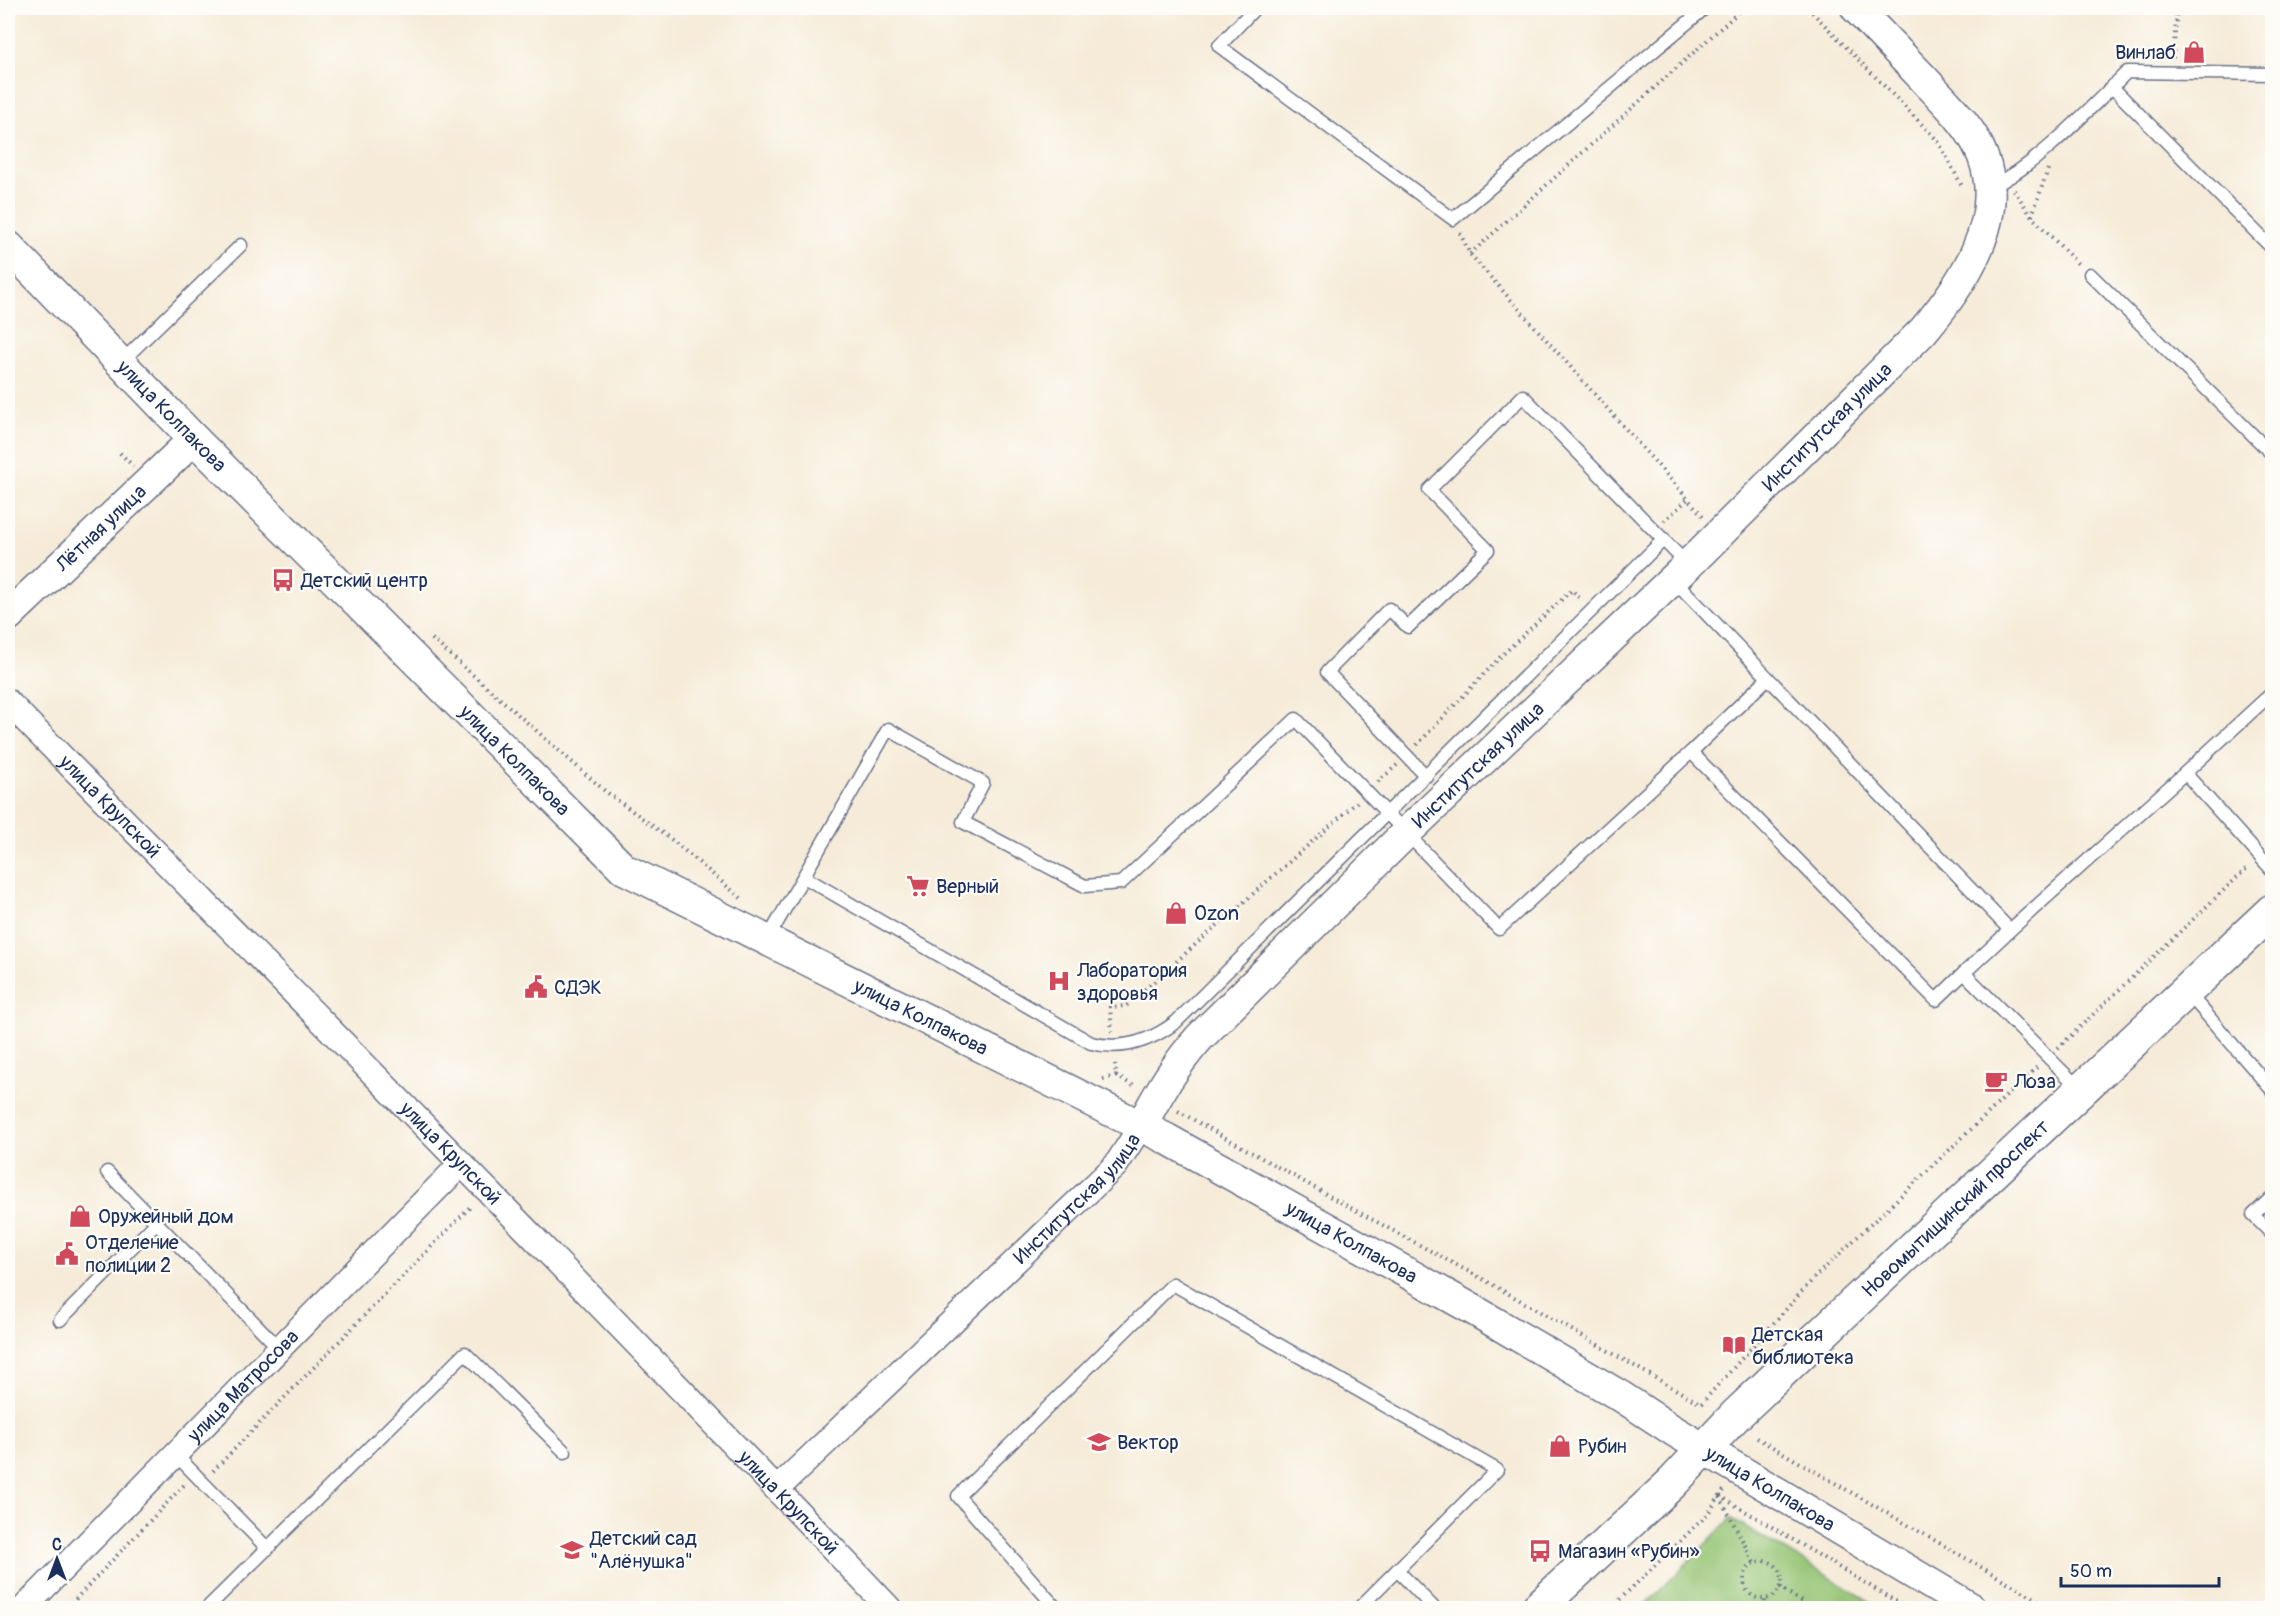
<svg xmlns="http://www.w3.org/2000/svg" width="2280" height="1616" font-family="Pangolin,sans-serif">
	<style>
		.green { fill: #93c271; stroke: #577868; stroke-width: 1.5 }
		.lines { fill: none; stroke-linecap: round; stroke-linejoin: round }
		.service-casing { stroke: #687189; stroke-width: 15 }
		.minor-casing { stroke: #687189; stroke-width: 27 }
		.tertiary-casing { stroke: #687189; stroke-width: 33 }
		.secondary-casing { stroke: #687189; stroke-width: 36 }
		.path { stroke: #687189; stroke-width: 4; stroke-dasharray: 1.5 4.5; stroke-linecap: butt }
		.service { stroke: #fff; stroke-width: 12 }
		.minor { stroke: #fff; stroke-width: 24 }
		.tertiary { stroke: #fff; stroke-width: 30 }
		.secondary { stroke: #fff; stroke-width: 33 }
		.labels { text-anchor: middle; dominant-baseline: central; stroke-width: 4.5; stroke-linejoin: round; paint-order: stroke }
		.poi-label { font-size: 20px; fill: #1b2f5e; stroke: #fdfcf7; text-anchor: start }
		.street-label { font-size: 20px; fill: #1b2f5e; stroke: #fdfcf7 }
	</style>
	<rect width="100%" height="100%" fill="#fdfcf7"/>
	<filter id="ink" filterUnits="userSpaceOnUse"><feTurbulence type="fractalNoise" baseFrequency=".0167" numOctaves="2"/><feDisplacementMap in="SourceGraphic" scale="12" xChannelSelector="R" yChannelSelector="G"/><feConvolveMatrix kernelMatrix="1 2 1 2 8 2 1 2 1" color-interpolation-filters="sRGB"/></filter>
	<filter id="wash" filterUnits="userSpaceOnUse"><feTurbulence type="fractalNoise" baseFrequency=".008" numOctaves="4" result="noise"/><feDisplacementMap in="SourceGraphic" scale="24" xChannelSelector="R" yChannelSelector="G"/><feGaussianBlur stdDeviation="1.35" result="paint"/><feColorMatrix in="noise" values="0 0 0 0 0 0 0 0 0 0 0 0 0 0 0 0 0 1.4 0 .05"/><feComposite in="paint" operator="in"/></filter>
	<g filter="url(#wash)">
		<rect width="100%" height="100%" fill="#f6ebd8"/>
		<!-- green -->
		<polygon class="green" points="1731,1518 1881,1608 1643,1608"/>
	</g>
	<g filter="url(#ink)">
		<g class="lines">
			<!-- service casing -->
			<g class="service-casing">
				<g id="service">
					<polyline points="1255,8 1219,46 1453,219 1705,8"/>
					<polyline points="2112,87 2272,248"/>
					<path d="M1991,187C2038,165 2089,109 2127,72L2272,74"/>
					<polyline points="2090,274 2272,454"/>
					<polyline points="120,363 241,245"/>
					<polyline points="1674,580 2010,930 1964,973"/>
					<polyline points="1768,678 1691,752 1936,1000 1964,973 2079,1088"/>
					<polyline points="2272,693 2185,773 2272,870"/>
					<polyline points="1426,776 1327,672 1389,609 1408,627 1488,550 1429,490 1523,396 1687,564"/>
					<path d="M804,877L1091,1043C1123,1051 1151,1041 1176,1022L1664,539"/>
					<polyline points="2010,930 2185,773"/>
					<polyline points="767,940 888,729 983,783 963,822 1085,886 1121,883 1296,719 1499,929 1691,752"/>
					<polyline points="2188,993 2272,1090"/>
					<polyline points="107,1172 279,1348"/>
					<polyline points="2272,1197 2253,1215 2272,1234"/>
					<polyline points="60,1320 157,1222"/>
					<polyline points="176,1455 268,1549"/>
					<polyline points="1397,1570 1434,1608"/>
					<polyline points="207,1608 465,1353 565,1452"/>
					<polyline points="1056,1608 958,1496 1173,1284 1497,1470 1359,1608"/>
				</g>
			</g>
			<!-- minor casing -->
			<g class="minor-casing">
				<g id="minor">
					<path id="s1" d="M8,702C303,1003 601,1302 889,1608"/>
					<path id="s2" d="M777,1489L1116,1165L1141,1126"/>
					<path id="s3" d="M24,1608L461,1164"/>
				</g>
			</g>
			<!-- tertiary casing -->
			<g class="tertiary-casing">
				<g id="tertiary">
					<path id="s4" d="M8,246L194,439L624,869L1167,1139L1472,1309L1622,1397L1674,1431L1971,1608"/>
					<path id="s5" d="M8,616L194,439"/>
					<path id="s6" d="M1141,1126C1158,1094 1175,1065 1199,1038L1406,833L1688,565L1923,331C1962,285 2007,220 1983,157C1972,126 1944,101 1922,77C1900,54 1878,31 1856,8"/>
				</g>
			</g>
			<!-- secondary casing -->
			<g class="secondary-casing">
				<g id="secondary">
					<path id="s7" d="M1538,1608L1672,1483L1736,1415L1851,1306L2272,911"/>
				</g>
			</g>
			<!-- path -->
			<g class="path">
				<polyline points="1808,8 1938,141 1963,188"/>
				<polyline points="2173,58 2177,8"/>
				<polyline points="2014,190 2032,217 2078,264"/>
				<polyline points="2032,216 2048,169"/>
				<polyline points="1460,233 1470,254 1703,516"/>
				<polyline points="1470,254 1743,8"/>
				<polyline points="120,453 133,466"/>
				<polyline points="1664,521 1688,499"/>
				<polyline points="432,639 605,791 672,840 741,898"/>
				<polyline points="1417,745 1502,655 1572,590 1581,600"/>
				<polyline points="1378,782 1397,765"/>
				<polyline points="1112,1032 1110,1007 1126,1006 1357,802"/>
				<polyline points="2058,1048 2248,867"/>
				<polyline points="1116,1076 1134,1086"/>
				<polyline points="1103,1079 1116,1076 1115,1061"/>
				<polyline points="1178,1111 1340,1202 1488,1282 1701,1404 1815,1277 2037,1067"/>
				<polyline points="1757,1438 2052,1608"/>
				<polyline points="213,1471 472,1205"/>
				<polyline points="1720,1496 1907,1608"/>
				<polyline points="1720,1497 1754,1563"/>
				<circle cx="1763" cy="1580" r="19"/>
				<polyline points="1780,1587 1810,1608"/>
				<polyline points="67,1608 184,1485"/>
				<polyline points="1611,1608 1707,1515 1724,1490"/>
				<polyline points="1765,1608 1765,1599"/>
			</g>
			<!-- service -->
			<use href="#service" class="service"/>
			<!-- minor -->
			<use href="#minor" class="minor"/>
			<!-- tertiary -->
			<use href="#tertiary" class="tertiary"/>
			<!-- secondary -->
			<use href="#secondary" class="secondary"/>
		</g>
	</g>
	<!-- icons -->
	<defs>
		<g id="shop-bare" transform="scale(1.8)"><path d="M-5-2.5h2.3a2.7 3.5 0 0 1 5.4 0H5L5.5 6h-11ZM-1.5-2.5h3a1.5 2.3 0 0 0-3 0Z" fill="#d1495b" stroke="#fdfcf7" stroke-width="2.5" paint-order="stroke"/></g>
		<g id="bus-bare" transform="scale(1.8)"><path d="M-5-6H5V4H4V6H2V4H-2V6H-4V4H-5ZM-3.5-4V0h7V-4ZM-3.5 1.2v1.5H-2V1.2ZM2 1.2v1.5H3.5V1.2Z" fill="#d1495b" stroke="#fdfcf7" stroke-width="2.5" paint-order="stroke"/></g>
		<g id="supermarket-bare" transform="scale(1.8)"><path d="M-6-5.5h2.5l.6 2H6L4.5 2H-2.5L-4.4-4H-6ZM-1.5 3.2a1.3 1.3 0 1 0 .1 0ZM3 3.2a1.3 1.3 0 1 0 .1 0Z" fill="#d1495b" stroke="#fdfcf7" stroke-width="2.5" paint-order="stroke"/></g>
		<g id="hospital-bare" transform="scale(1.8)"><path d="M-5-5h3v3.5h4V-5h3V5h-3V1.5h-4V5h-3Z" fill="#d1495b" stroke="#fdfcf7" stroke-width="2.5" paint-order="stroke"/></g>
		<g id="civic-bare" transform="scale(1.8)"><path d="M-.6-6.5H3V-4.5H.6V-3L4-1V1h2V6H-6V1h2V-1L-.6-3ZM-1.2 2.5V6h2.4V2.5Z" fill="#d1495b" stroke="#fdfcf7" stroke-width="2.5" paint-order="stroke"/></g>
		<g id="cafe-bare" transform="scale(1.8)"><path d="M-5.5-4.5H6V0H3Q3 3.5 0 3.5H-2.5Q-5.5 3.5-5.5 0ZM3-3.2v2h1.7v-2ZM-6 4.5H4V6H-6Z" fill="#d1495b" stroke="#fdfcf7" stroke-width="2.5" paint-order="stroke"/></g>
		<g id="library-bare" transform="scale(1.8)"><path d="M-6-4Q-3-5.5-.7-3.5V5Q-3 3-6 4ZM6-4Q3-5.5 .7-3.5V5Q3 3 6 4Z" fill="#d1495b" stroke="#fdfcf7" stroke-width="2.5" paint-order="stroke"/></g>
		<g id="school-bare" transform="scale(1.8)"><path d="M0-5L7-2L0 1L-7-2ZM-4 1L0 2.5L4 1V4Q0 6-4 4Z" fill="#d1495b" stroke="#fdfcf7" stroke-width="2.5" paint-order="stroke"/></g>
	</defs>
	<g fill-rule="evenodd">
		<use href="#shop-bare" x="2194" y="52"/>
		<use href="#bus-bare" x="283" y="580"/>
		<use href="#supermarket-bare" x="918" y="886"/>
		<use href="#shop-bare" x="1176" y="913"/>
		<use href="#hospital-bare" x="1059" y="981"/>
		<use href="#civic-bare" x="536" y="987"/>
		<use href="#cafe-bare" x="1996" y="1081"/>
		<use href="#shop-bare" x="80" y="1216"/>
		<use href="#civic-bare" x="67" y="1254"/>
		<use href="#library-bare" x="1734" y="1345"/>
		<use href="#school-bare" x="1099" y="1442"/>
		<use href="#shop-bare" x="1560" y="1446"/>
		<use href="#school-bare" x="572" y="1550"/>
		<use href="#bus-bare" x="1540" y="1551"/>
	</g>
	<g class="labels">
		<!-- poi labels -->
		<g class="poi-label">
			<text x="2176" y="52" text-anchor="end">Винлаб</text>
			<text x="301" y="580">Детский центр</text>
			<text x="936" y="886">Верный</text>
			<text x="1194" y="913">Ozon</text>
			<text x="1077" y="970">Лаборатория<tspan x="1077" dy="23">здоровья</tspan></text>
			<text x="554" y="987">СДЭК</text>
			<text x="2014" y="1081">Лоза</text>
			<text x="98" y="1216">Оружейный дом</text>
			<text x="85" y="1242">Отделение<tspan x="85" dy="23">полиции 2</tspan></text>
			<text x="1752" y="1334">Детская<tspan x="1752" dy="23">библиотека</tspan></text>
			<text x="1117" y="1442">Вектор</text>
			<text x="1578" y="1446">Рубин</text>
			<text x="590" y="1538">Детский сад<tspan x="590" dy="23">"Алёнушка"</tspan></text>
			<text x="1558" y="1551">Магазин «Рубин»</text>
		</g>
		<!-- street labels -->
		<g class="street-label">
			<text stroke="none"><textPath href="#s4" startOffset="236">улица Колпакова</textPath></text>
			<text stroke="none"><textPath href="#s6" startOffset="982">Институтская улица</textPath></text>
			<text stroke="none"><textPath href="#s5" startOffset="128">Лётная улица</textPath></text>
			<text stroke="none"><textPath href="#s4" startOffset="722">улица Колпакова</textPath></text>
			<text stroke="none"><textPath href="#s6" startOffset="496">Институтская улица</textPath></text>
			<text stroke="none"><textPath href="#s1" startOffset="146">улица Крупской</textPath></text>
			<text stroke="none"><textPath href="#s4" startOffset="1208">улица Колпакова</textPath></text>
			<text stroke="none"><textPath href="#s1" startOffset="632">улица Крупской</textPath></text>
			<text stroke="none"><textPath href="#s2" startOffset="418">Институтская улица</textPath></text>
			<text stroke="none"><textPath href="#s7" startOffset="578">Новомытищинский проспект</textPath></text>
			<text stroke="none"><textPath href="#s4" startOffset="1694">улица Колпакова</textPath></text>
			<text stroke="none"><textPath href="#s3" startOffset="312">улица Матросова</textPath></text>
			<text stroke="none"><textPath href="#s4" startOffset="2180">улица Колпакова</textPath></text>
			<text stroke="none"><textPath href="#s1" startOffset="1118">улица Крупской</textPath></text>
		</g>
	</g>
	<!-- margin -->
	<rect width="2280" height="1616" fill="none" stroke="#fdfcf7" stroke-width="30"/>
	<!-- north arrow -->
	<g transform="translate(57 1559)" stroke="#fdfcf7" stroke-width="4.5" paint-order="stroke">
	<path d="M0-4.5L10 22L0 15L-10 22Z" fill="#1b2f5e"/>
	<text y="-9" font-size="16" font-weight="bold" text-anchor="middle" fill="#1b2f5e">С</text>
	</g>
	<!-- scale -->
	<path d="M2061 1577v9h158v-9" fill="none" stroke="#1b2f5e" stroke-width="3"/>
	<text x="2070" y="1577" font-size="18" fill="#1b2f5e" stroke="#fdfcf7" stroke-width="4.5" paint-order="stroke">50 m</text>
</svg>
